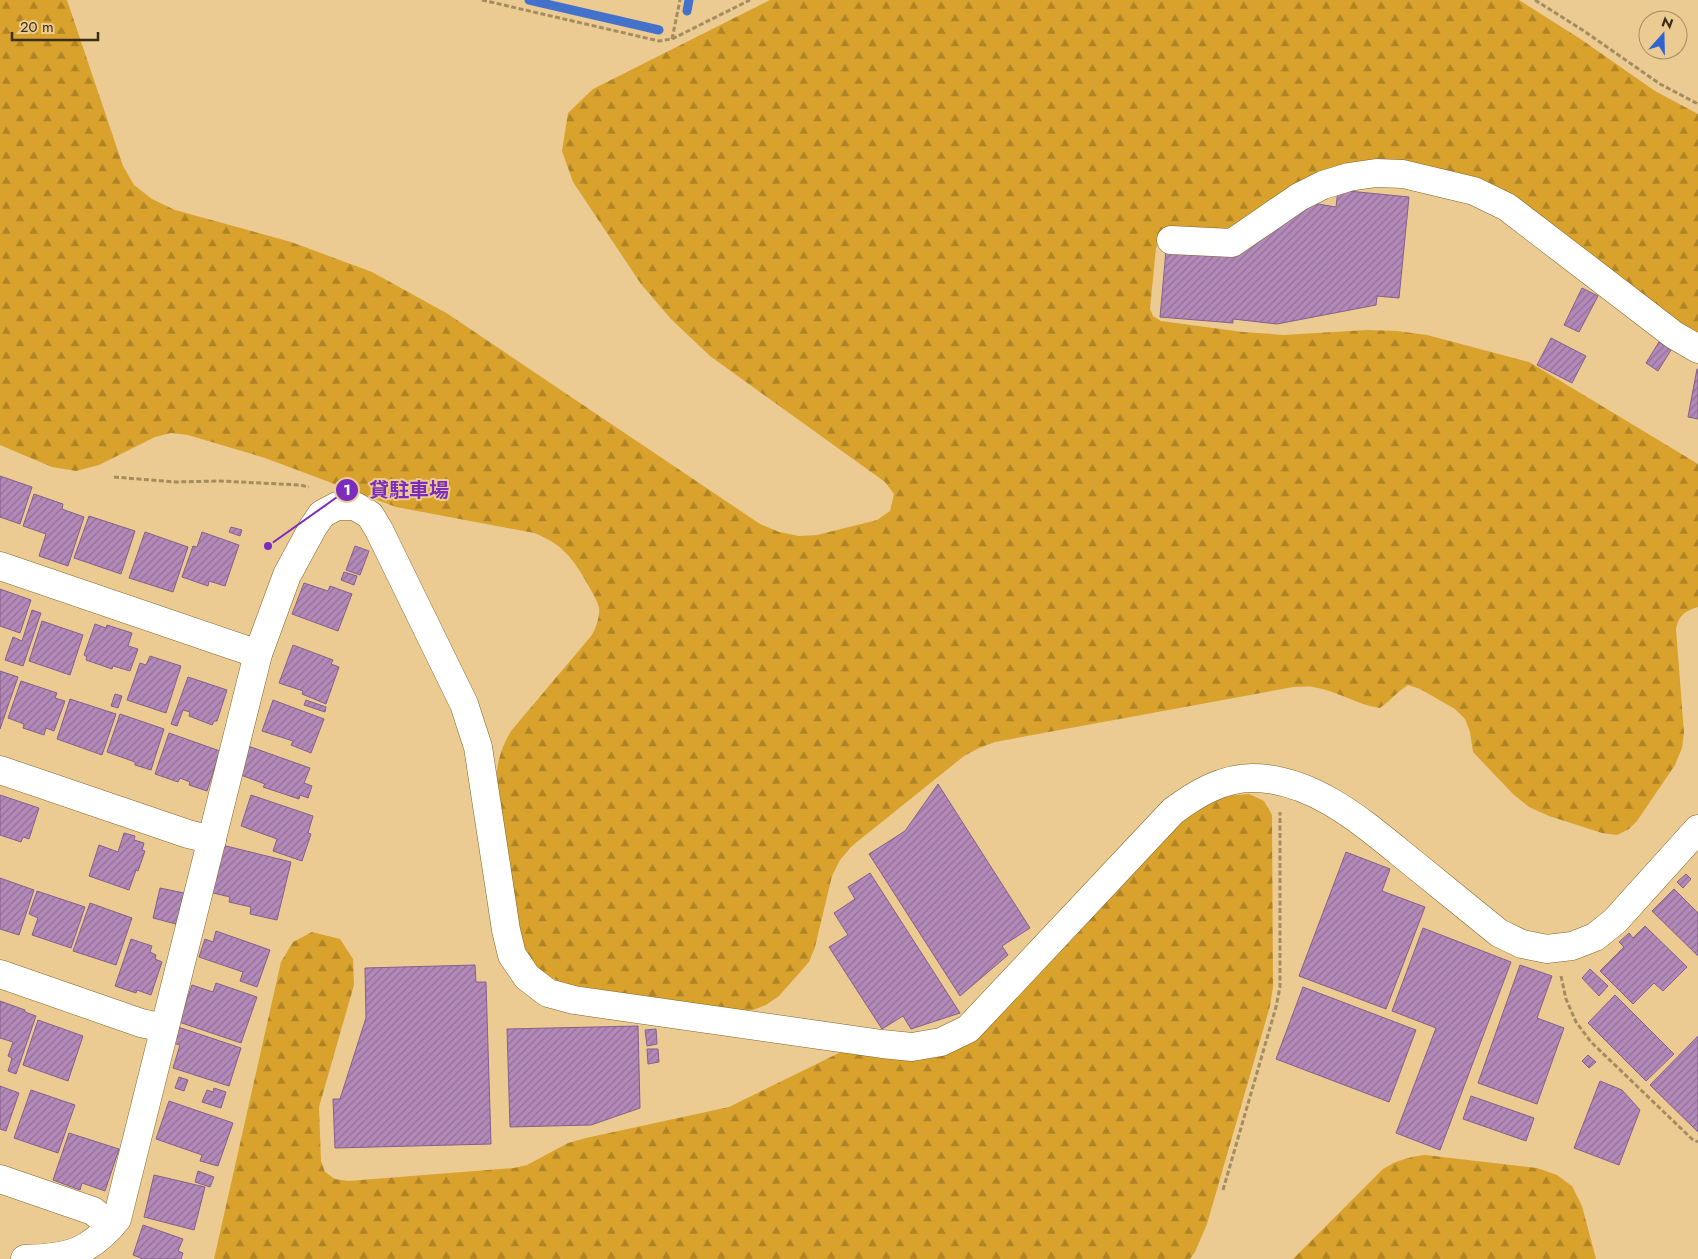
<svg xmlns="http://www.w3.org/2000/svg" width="1698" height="1259" font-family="Jost,'Noto Sans JP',sans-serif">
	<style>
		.forest { fill: url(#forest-firs) }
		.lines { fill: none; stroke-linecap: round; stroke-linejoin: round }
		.stream { stroke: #4471ca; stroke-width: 9 }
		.building { fill: url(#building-hatch); stroke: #865f8c }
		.minor-casing { stroke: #81642c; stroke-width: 29 }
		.path { stroke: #a48c60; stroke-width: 3; stroke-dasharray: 5 2.5; stroke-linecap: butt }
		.minor { stroke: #fff; stroke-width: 28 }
		.leader { fill: none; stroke: #7b2cbf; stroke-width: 2 }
		.callout-dot { fill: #7b2cbf; stroke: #ebcb92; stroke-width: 2 }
		.mark-label { font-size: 15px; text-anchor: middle; font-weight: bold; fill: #fff }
		.callout-label { font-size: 20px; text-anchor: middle; font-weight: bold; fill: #7b2cbf; stroke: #ebcb92; stroke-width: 4; stroke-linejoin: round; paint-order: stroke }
	</style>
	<defs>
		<pattern id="forest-firs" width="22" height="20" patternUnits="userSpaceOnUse" patternTransform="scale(1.25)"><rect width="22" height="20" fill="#d8a22d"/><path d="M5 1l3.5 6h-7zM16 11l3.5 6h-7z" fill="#b08425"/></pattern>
		<pattern id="building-hatch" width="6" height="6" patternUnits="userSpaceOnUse" patternTransform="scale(1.25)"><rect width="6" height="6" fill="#b289b8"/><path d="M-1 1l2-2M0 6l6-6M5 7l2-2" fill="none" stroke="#927095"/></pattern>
	</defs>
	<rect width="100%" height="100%" fill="#ebcb92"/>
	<!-- forest -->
	<g class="forest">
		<path d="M0,0H67L123,166L134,185L152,199L175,210L291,242L372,272L448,314L760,524L779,532L799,536L817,535L877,520L890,511L894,494L885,482L710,356L671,319L641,284L573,182L562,151L568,113L593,89L770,0H1519L1579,38L1655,91L1698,114V340L1512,200L1404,166L1230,234L1161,240L1156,248L1150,309L1153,316L1161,321L1243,332L1284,335L1367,330L1397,331L1427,335L1529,362L1698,464V607C1685,611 1679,615 1676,629L1684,733L1682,748L1675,765L1637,821L1629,829L1617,835L1602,833L1549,816L1529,807L1513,794L1473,752L1470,732L1465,719L1455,709L1420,689L1408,685C1397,692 1390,701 1380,708C1357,705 1336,690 1313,687C1307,686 1300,687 1293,687L995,742L979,748L964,756L852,846L840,860L832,876L815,947L809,962L779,996L766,1005L753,1010H739L577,987C539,976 529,966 518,928L496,782C497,762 501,748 511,731L592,635C596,627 600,617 599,608C597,599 591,591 587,583C572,557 562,544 534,533L396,507L265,458L188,435L171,433L155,437L99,465L76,471L52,467L0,445Z"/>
		<path d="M1249,794L1264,801L1272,815L1273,987L1270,1006L1207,1224L1195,1252L1190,1259H214L281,962L293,942L312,932L340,939L353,959L354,985L319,1107L321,1161L325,1172L335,1179L348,1181L514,1168L527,1165L568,1143L586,1138L729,1107L843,1051L945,1054L976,1040L1181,821C1206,802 1218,796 1249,794Z"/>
		<path d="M1425,1155L1537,1168L1557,1175L1572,1186L1582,1206L1596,1259H1293L1383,1169C1397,1160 1409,1157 1425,1155Z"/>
	</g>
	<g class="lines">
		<!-- stream -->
		<g class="stream">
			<polyline points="529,0 659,30"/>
			<polyline points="687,11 689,0"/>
		</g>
	</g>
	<!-- building -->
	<g class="building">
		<polygon points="1338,190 1409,197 1399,298 1377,296 1376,305 1277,324 1233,319 1233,323 1160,317 1166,251 1312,203 1336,207"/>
		<polygon points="1582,288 1598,296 1579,332 1564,325"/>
		<polygon points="1551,338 1586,356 1572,383 1537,365"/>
		<polygon points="1659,342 1671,350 1658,371 1646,363"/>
		<polygon points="1697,369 1698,369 1698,419 1688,417"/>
		<polygon points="0,476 32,487 20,524 0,517"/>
		<polygon points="34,494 63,504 62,509 84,517 68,566 39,556 46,534 23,526"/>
		<polygon points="89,516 135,531 121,574 74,558"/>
		<polygon points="231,527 242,530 240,536 229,532"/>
		<polygon points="145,532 188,547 173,592 129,578"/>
		<polygon points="202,532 239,545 225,586 209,581 208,586 182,577 193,546 197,547"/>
		<polygon points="355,546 369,551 360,575 346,570"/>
		<polygon points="344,572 357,576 354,585 341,580"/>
		<polygon points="304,583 328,591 330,586 352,594 338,631 292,614"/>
		<polygon points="0,589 31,600 20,633 0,626"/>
		<polygon points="32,610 41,613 23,666 5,660 13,637 22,641"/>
		<polygon points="42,621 83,635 70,675 29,661"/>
		<polygon points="95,624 106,628 107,625 132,633 128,646 138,649 130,671 113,666 112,669 86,660 87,657 84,655"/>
		<polygon points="293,645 333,660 331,664 339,667 326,704 302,694 303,691 279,683"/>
		<polygon points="150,656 181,666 166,713 127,700 140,663 146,665"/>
		<polygon points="0,671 18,677 0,729"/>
		<polygon points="188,677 227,690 217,721 214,721 212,725 189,716 190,712 183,710 177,726 171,724"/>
		<polygon points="21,681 57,693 55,698 65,701 54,731 46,728 44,735 23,728 24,724 8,718"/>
		<polygon points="115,694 122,696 118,708 111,706"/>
		<polygon points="70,699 116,714 102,755 57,739"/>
		<polygon points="273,700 324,719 311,753 291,745 293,741 262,731"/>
		<polygon points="306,700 326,707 325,712 304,705"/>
		<polygon points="120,714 164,729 151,770 135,765 135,762 107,752"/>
		<polygon points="169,733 220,751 207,791 189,785 190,782 180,778 178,782 155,774"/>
		<polygon points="248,746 310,768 304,783 312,786 308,798 300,795 299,799 263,787 265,784 238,774"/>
		<polygon points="938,784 1030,928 1002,946 1008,955 960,996 869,854 905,831"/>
		<polygon points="0,795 39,808 29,839 23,837 21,842 0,835"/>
		<polygon points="251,795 313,816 308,833 311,834 302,861 273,851 277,839 241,826"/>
		<polygon points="124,833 135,836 134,840 144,843 142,850 145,851 138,871 136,870 129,890 89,876 99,845 118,852"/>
		<polygon points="222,845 291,862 277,920 250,914 251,907 229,902 230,897 205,891"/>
		<polygon points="1346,852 1390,869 1382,891 1425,907 1386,1009 1299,976"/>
		<polygon points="870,873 960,1013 911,1029 903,1016 882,1029 829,947 848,935 834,913 855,899 848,887"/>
		<polygon points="1686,874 1691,879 1683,888 1677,882"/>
		<polygon points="0,878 34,890 19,935 0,929"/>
		<polygon points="160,888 184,893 176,924 153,918"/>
		<polygon points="1674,889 1698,913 1698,956 1652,911"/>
		<polygon points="37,891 85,907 71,948 32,935 38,918 29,914"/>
		<polygon points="90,903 132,918 116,965 73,951"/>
		<polygon points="1645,926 1687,967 1663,991 1654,983 1633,1004 1600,971 1624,947 1619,942 1629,933 1633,938"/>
		<polygon points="1423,928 1511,962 1440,1150 1396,1133 1436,1028 1392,1011"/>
		<polygon points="216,931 270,950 257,987 240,981 243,972 199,957 205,939 213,942"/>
		<polygon points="131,939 152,946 150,952 156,955 155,959 162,962 151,995 137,990 136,993 115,986"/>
		<polygon points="475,965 476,982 486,982 491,1144 335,1148 333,1099 340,1099 366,1018 365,968"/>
		<polygon points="1520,965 1552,976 1537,1018 1564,1028 1537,1104 1478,1083"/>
		<polygon points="1590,969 1608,986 1599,996 1582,978"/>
		<polygon points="216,983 257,997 241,1043 179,1022 192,985 213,992"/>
		<polygon points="1303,987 1416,1030 1389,1102 1276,1059"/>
		<polygon points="1615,995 1674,1054 1646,1081 1588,1023"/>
		<polygon points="0,1001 25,1010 25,1012 36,1016 16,1074 8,1071 12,1058 8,1056 13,1042 0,1038"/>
		<polygon points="38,1020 83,1036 68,1081 23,1065"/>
		<polygon points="638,1026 640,1108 591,1125 510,1127 507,1029"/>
		<polygon points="178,1027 241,1048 229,1086 173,1068 180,1045 173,1043"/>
		<polygon points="656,1029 657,1044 647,1046 645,1030"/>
		<polygon points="1698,1036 1698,1132 1650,1085"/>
		<polygon points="647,1049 658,1049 659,1062 648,1064"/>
		<polygon points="1588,1055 1596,1062 1589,1068 1582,1061"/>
		<polygon points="179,1077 188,1080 184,1091 175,1088"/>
		<polygon points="1600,1081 1622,1090 1640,1110 1619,1165 1574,1148"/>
		<polygon points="0,1086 19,1093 6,1131 0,1129"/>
		<polygon points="214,1088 226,1092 221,1108 202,1102 207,1090 213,1092"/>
		<polygon points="31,1090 75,1105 58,1153 14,1138"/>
		<polygon points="1471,1096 1534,1118 1526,1141 1463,1119"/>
		<polygon points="169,1101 233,1123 218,1166 200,1161 202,1155 156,1139"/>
		<polygon points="69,1133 119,1149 105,1191 82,1183 80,1190 53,1180"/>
		<polygon points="198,1171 214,1177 210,1187 195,1182"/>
		<polygon points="154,1175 205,1187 194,1230 144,1217"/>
		<polygon points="143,1225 183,1239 178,1251 183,1253 181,1259 143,1259 133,1255"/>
	</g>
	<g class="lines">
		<!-- minor casing -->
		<g class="minor-casing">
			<g id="minor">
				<polyline points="1171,240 1232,243 1299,197 1323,185 1349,177 1376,173 1403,174 1474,191 1507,207 1674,335 1698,349"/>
				<polyline points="0,566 258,654"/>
				<polyline points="0,770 188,834 212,840"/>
				<polyline points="0,974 141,1023 164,1028"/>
				<polyline points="0,1179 93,1211 111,1226"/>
				<path d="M25,1259C68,1258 89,1253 117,1219L258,654L287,575L313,527L322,514L337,506H355L370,515L379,530L464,704L478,747L506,930L512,955L527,977L548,993L574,1000L882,1044L912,1047L941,1042L968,1029L1173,811C1196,794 1222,778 1252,778C1315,778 1367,826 1414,864C1442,887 1471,910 1499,933L1522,944L1547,949L1572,946L1595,937L1615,921L1698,829"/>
			</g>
		</g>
		<!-- path -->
		<g class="path">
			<polyline points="482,0 659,41 672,39 750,0"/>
			<polyline points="1535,0 1584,31 1660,84 1698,104"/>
			<polyline points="672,39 680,0"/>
			<polyline points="114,477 175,482 220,481 300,485 309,487"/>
			<polyline points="1561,976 1566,999 1576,1022 1591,1042 1692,1139 1698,1142"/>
			<polyline points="1223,1190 1276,1007 1280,987 1280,812"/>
		</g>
		<!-- minor -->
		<use href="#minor" class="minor"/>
	</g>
	<!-- callouts -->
	<path class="leader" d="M268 546L347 490"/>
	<g class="callout-dot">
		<circle cx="268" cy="546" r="5"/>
		<circle cx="347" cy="490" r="12"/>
	</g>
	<g class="mark-label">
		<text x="347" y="495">1</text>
	</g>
	<g class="callout-label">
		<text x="409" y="497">貸駐車場</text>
	</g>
	<!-- north arrow -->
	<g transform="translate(1663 35) rotate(20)"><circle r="24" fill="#ebcb92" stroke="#a58c61"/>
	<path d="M0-4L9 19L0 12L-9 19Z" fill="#2d64d2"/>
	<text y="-8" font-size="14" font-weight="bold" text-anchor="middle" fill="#3b2e17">N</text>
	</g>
	<!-- scale -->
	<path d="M12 32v8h86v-8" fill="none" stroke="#3b2e17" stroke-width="2.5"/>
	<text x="20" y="32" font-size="15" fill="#3b2e17" stroke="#ebcb92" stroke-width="4" paint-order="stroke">20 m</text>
</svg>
